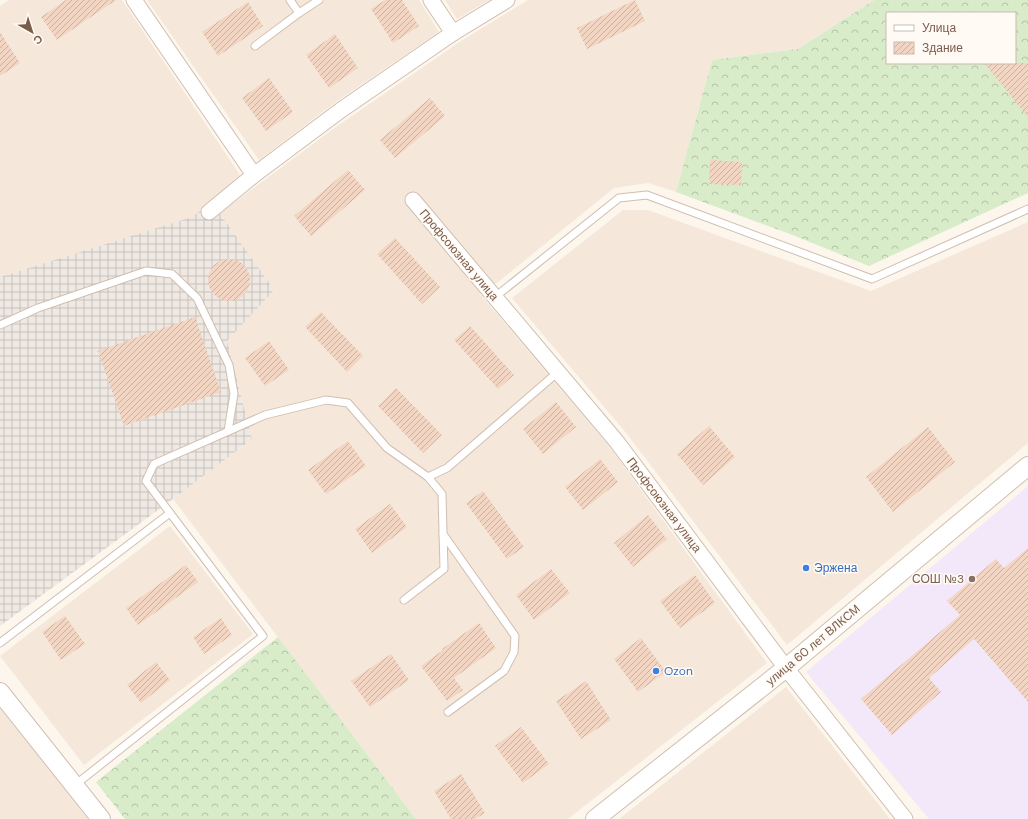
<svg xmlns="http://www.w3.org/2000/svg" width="1028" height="819" font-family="'DM Sans',sans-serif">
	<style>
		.residential { fill: #f5e8da }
		.industrial { fill: url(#industrial-grid) }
		.education { fill: #f3e8fa }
		.forest { fill: url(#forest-crowns); fill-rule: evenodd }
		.building { fill: url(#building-hatch) }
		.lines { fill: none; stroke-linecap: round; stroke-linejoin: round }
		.service-casing { stroke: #d1beb0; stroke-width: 9 }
		.minor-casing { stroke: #d1beb0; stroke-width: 17 }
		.tertiary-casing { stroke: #d1beb0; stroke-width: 20 }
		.service { stroke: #fff; stroke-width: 7 }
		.minor { stroke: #fff; stroke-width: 15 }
		.tertiary { stroke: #fff; stroke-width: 18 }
		.shop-dot { fill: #3f7fe0; stroke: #fffaf3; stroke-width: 1.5 }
		.education-dot { fill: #8d6e63; stroke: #fffaf3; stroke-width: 1.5 }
		.labels { text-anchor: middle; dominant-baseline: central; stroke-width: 3; stroke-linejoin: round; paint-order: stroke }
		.street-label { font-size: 12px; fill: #7a5c4d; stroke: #fffaf3 }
		.shop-label { font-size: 12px; fill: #366cbe; stroke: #fffaf3; text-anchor: start }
		.education-label { font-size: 12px; fill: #785e54; stroke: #fffaf3; text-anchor: end }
	</style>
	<defs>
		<pattern id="industrial-grid" width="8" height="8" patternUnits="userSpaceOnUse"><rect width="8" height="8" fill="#efe9e4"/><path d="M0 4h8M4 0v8" fill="none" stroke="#c7c0bb"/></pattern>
		<pattern id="forest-crowns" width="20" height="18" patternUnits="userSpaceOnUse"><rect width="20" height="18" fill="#d8ecc9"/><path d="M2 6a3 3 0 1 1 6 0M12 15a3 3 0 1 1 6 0" fill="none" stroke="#b4c2a5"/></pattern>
		<pattern id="building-hatch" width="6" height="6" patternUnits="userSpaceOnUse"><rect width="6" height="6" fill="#f3d5c3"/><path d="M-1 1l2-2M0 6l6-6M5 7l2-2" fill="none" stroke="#cab0a1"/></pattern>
	</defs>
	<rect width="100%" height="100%" fill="#fdf6ec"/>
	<!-- residential -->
	<g class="residential">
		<polygon points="9,0 122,0 242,178 193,217 0,277 0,6"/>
		<polygon points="147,0 419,0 439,32 337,101 259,160"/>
		<polygon points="445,0 489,0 457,19"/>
		<polygon points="528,0 874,0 798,49 712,60 676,192 648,183 614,188 498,282 480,294 612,450 767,663 568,819 416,819 173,499 252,439 227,341 273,290 220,213 333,129 461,41"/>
		<polygon points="623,210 648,210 871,291 1028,222 1028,443 787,645 627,434 512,298"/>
		<polygon points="170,526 253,634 84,765 0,656"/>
		<polygon points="786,687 890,819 619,819"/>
		<polygon points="0,706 88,819 0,819"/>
	</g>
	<!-- industrial -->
	<polygon class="industrial" points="212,202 274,290 227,341 252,439 173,499 0,626 0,277 192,217"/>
	<!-- education -->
	<polygon class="education" points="1028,486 1028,819 929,819 806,672"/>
	<!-- forest -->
	<g class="forest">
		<path d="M874,0H1028V193L869,266L790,234L676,192L712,60L798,49ZM887,13H1015V63H887Z"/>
		<polygon points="278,637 416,819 125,819 96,782"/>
	</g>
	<!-- building -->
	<g class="building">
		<polygon points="66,0 116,0 57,40 41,17"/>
		<polygon points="385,0 402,0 419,26 393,43 371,9"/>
		<polygon points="635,0 645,21 587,49 577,28"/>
		<polygon points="248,2 263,26 218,56 202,32"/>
		<polygon points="0,32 20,63 0,76"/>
		<polygon points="335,34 358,68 329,88 306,55"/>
		<polygon points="984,63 1028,63 1028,117"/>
		<polygon points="269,78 293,112 266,131 242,98"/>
		<polygon points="430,98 445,116 395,158 380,140"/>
		<polygon points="710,160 742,162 741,185 709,184"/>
		<polygon points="348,170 365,190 311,236 294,216"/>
		<polygon points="395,238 440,287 422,304 377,254"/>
		<circle cx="229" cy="280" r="21"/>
		<polygon points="321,312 363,356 347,372 305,327"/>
		<polygon points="195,317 221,392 124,426 98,351"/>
		<polygon points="470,326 514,375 498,389 454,340"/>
		<polygon points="269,341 289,370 265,386 245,358"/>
		<polygon points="396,388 442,435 423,453 378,406"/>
		<polygon points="556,402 576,427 543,454 523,429"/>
		<polygon points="709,426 735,457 703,485 677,454"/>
		<polygon points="928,427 955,462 893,512 866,477"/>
		<polygon points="348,441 366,466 326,494 308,470"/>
		<polygon points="600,459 618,482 583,510 565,487"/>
		<polygon points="483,491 524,547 507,559 466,503"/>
		<polygon points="390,504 407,527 372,553 355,529"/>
		<polygon points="648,515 667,539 633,567 614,543"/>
		<polygon points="1028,548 1028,702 974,639 929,678 941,692 892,735 861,699 960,615 947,601 996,559 1004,568"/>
		<polygon points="186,565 198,582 138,625 126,608"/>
		<polygon points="551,569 570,593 534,620 516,595"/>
		<polygon points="695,575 715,603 680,628 660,601"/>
		<polygon points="65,616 85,644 61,660 42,632"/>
		<polygon points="221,618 232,635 204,654 193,637"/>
		<polygon points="479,623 496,648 454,678 463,690 447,701 421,666 443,650 442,649"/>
		<polygon points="641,638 666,672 638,692 614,659"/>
		<polygon points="391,654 409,680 370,707 351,681"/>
		<polygon points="156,662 170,680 141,703 127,685"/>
		<polygon points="586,681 611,720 581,739 556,701"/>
		<polygon points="521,727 549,764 523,783 495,746"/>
		<polygon points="461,774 485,813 475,819 451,819 434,791"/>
	</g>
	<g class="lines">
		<!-- service casing -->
		<g class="service-casing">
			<g id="service">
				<polyline points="290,0 299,13"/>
				<polyline points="255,46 299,13 319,0"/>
				<polyline points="495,297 619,198 647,195 872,279 1028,209"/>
				<polyline points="0,325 38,308 146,271 172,274 197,298 229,365 234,394 228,431"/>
				<polyline points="170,513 146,481 154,464 265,415 326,400 348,403 387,448 428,477 447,468 558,372"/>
				<polyline points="443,534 515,636 514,652 504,671 448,712"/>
				<polyline points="404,600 444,569 442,494 428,477"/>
				<polyline points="0,643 170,513 263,636 75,785"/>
			</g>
		</g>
		<!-- minor casing -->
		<g class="minor-casing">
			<g id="minor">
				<polyline points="134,0 254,175 341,110 453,33"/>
				<polyline points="431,0 453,33 507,0"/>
				<polyline points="413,200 617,442 786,668 905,819"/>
				<polyline points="209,212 254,175"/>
			</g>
		</g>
		<!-- tertiary casing -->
		<g class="tertiary-casing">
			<g id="tertiary">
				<polyline points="0,692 101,819"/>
				<polyline points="595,819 786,668 1028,466"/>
			</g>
		</g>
		<!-- service -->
		<use href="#service" class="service"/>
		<!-- minor -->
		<use href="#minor" class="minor"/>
		<!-- tertiary -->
		<use href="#tertiary" class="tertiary"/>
	</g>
	<!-- markers -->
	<g class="shop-dot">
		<circle cx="806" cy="568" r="4"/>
		<circle cx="656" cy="671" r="4"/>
	</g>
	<circle class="education-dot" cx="972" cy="579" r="4"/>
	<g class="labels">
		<!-- street labels -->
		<g class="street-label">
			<text transform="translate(459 255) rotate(50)">Профсоюзная улица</text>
			<text transform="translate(664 505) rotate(53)">Профсоюзная улица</text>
			<text transform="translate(813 645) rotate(-40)">улица 60 лет ВЛКСМ</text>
		</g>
		<!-- shop labels -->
		<g class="shop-label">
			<text x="814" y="568">Эржена</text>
			<text x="664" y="671">Ozon</text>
		</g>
		<!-- education labels -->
		<g class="education-label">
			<text x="964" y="579">СОШ №3</text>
		</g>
	</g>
	<!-- legend -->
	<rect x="886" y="12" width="130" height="52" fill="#fffaf3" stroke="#cabbb1"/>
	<rect x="894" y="25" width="20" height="6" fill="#ffffff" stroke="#cabbb1"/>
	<text x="922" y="32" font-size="12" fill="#7a5c4d">Улица</text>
	<rect x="894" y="42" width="20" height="12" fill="url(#building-hatch)" stroke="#cabbb1"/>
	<text x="922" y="52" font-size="12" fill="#7a5c4d">Здание</text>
	<!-- north arrow -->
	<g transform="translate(32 32) rotate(141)" stroke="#fffaf3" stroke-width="3" paint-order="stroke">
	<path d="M0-3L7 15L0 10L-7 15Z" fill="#7a5c4d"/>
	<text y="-6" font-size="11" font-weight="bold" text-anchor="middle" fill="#7a5c4d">С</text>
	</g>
</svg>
